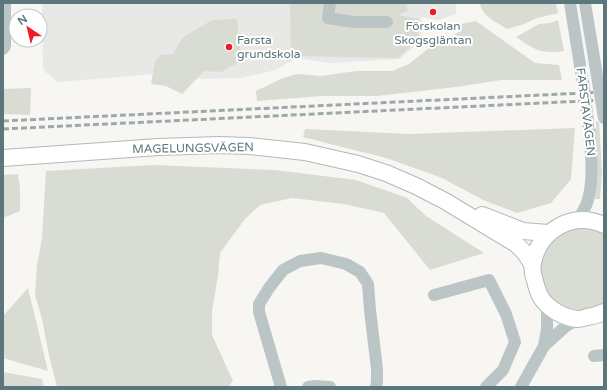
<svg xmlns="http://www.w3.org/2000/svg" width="607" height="390" font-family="'Varela Round',sans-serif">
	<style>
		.built { fill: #e8e8e7 }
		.green { fill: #d9dcd2 }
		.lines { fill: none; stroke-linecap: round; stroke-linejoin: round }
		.major-casing { stroke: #b0b9bb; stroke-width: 18 }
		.minor { stroke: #bcc5c6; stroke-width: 12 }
		.major { stroke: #fff; stroke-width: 16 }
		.rail { stroke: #9ca9ab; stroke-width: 3; stroke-dasharray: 6 3; stroke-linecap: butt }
		.minor-bridge { stroke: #bcc5c6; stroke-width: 12 }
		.poi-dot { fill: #f11a27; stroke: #fff; stroke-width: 1.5 }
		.labels { text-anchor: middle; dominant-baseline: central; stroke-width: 4; stroke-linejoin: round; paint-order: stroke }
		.poi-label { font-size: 12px; fill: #5b777b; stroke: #fff }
		.street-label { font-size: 12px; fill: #5b777b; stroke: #fff }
	</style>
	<rect width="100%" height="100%" fill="#f7f6f3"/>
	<!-- built -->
	<polygon class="built" points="42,3 456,3 456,14 439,20 421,17 422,30 419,42 400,59 329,63 296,58 276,70 240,78 203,79 178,72 58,82 43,70"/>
	<!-- green -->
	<g class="green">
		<polygon points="290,3 406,3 408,11 398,15 419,19 418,39 398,58 291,56"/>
		<path d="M480,3H556L558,13L537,18L524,24L507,29C497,22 481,16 480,3Z"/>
		<polygon points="237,19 240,48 244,56 239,62 221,72 204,71 182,94 166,86 151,84 155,62 160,55 173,54 182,38 212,20"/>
		<path d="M558,20L564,51C540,54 535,50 516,37L539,24L550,23Z"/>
		<polygon points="476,21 535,63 559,65 562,80 501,80 456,87 377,96 322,96 257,101 256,91 283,78 297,74 321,76 356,71 392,71 409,64 429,48 430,39 438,34 448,39 460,31 461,24"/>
		<polygon points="31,88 30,115 3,114 3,89"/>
		<polygon points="594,121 599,122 602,172 600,199 595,199 597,155"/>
		<polygon points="575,128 571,179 551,203 517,213 483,200 442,178 386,158 303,137 305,129 409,134"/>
		<polygon points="154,165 275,170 356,180 407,198 426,216 484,253 430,270 384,213 344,204 292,198 260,205 245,219 220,253 218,276 212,311 212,335 233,381 228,387 57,387 49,355 42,319 35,295 37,265 42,238 46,171"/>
		<polygon points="18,174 20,188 20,211 3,218 3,175"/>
		<path d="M573,227L596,228L604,232V306C597,308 587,312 580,311C548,310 531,273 546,247C552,237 563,233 573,227Z"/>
		<polygon points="28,288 48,371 3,358 3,316"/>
		<polygon points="3,372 42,379 44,387 3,387"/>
	</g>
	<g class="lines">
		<!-- major casing -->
		<g class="major-casing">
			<g id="major">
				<polyline points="3,158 158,147 220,145 249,146 305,152 358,164 386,173 416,186 445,201 516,244 525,253 532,264"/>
				<polyline points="482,215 523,231 548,233"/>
				<path d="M604,225C588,218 573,218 558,227C544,235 536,247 533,263C532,269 533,276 535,281C536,286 538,291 540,296C547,308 563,318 578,319C581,319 584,318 587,317C593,316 598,315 604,312"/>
			</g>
		</g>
		<!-- minor -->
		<g class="minor">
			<polyline points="330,3 328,18 353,22 387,22"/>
			<polyline points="570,3 580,65"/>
			<polyline points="585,3 595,64"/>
			<polyline points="3,49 5,46 5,3"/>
			<path d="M578,220C582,213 586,207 588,200C594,177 591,153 589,130"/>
			<polyline points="434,295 489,280 506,314 515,342 503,370 486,387"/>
			<polyline points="544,346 547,329 547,305"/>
			<polyline points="594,356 604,355"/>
			<polyline points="281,387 259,312 259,304 269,288 283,270 300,261 321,258 346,264 360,272 368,284 370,310 377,369 377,382 376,387"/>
			<polyline points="308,387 315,386 330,387"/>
			<polyline points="521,387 544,346 566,326 578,319"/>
		</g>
		<!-- major -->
		<use href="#major" class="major"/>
		<!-- rail -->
		<g class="rail">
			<polyline points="3,121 604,92"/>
			<polyline points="3,129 604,100"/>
		</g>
		<!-- minor-bridge -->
		<g class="minor-bridge">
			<polyline points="595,64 604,118"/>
			<polyline points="580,65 584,88 589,130"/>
		</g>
	</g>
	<!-- markers -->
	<g class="poi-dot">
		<circle cx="433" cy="12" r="4"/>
		<circle cx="229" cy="47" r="4"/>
	</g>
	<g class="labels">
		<!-- poi labels -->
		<g class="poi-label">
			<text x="433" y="26">Förskolan<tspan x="433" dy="14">Skogsgläntan</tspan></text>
			<text x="237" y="40" text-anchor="start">Farsta<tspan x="237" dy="14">grundskola</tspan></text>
		</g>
		<!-- street labels -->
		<g class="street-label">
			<text transform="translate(586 112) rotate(83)">FARSTAVÄGEN</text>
			<text transform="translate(193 148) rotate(-1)">MAGELUNGSVÄGEN</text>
		</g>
	</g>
	<!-- border -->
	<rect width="607" height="390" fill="none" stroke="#5b777b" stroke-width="8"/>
	<!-- north arrow -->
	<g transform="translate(28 28) rotate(325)"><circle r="19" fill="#ffffff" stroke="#bdc9ca"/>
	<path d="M0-3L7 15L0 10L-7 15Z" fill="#f11a27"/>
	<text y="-6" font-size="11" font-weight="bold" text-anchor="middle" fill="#5b777b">N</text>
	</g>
</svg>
